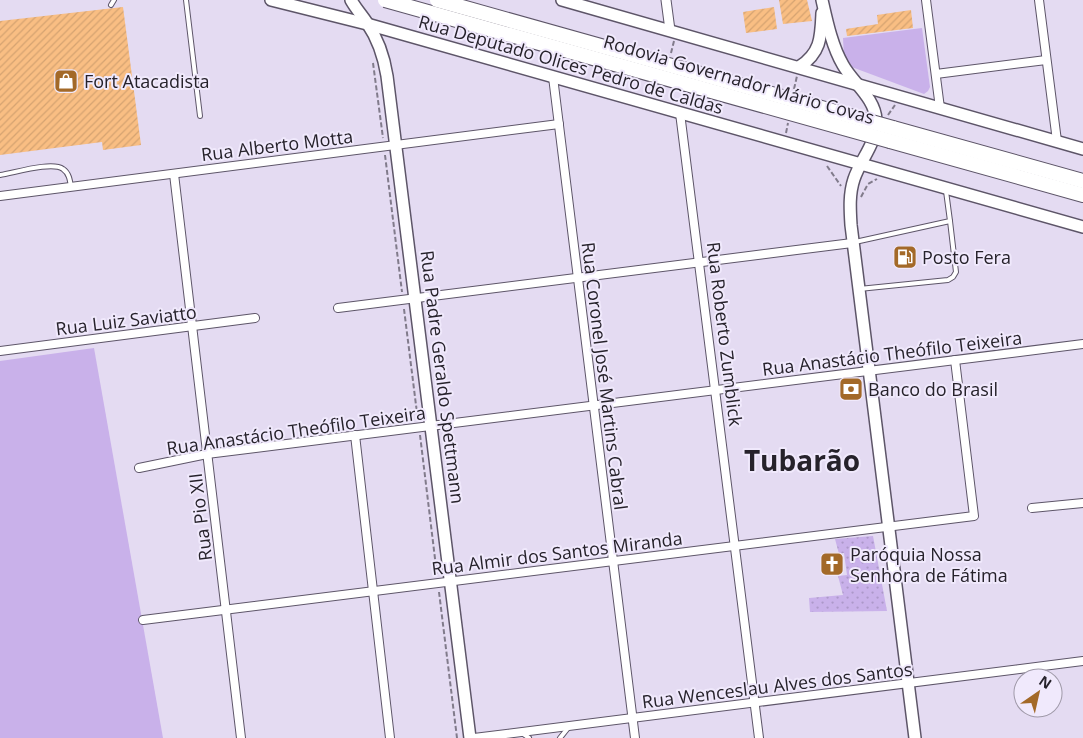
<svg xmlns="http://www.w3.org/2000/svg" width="1083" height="738" font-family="'Open Sans',sans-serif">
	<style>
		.grass { fill: #c9b1ea }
		.park { fill: url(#park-dots) }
		.building { fill: url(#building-hatch) }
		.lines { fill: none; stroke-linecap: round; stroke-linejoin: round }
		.service-casing { stroke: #5d5568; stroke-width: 6 }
		.minor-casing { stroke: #5d5568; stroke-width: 10 }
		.tertiary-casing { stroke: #5d5568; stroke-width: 11 }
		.primary-casing { stroke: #5d5568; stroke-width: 14 }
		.motorway-casing { stroke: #5d5568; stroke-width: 16 }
		.path { stroke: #817b8b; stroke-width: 2; stroke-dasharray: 5 2.5; stroke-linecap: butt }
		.service { stroke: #fff; stroke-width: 4 }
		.minor { stroke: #fff; stroke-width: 8 }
		.tertiary { stroke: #fff; stroke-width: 9 }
		.primary { stroke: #fff; stroke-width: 11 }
		.motorway { stroke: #fff; stroke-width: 14 }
		.motorway-bridge-casing { stroke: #5d5568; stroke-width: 16; stroke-linecap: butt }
		.motorway-bridge { stroke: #fff; stroke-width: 14 }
		.labels { text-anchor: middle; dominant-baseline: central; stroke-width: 4; stroke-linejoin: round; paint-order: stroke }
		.street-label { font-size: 18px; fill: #26222b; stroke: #f0e9fc }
		.poi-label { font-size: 18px; fill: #26222b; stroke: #f0e9fc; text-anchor: start }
		.town-label { font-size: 28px; font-weight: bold; fill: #26222b; stroke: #f0e9fc }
	</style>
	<defs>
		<pattern id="park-dots" width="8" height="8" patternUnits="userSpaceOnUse" patternTransform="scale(1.25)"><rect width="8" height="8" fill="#c9b1ea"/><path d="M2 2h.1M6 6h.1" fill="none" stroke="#ac98c9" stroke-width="1.8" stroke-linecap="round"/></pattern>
		<pattern id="building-hatch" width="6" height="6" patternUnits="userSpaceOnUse" patternTransform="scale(1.25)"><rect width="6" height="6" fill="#f9be83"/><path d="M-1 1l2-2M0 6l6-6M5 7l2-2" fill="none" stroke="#d5a371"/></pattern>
	</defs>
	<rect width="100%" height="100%" fill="#e4dbf2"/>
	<!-- grass -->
	<g class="grass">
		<polygon points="922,28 930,87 928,91 924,94 849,66 844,58 843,38"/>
		<polygon points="94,348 163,738 0,738 0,361"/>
	</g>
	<!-- park -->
	<polygon class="park" points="873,536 887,611 810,612 809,598 843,595 838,576 847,575 844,553 839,554 835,539"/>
	<!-- building -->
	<g class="building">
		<polygon points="779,0 807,0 812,21 783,24"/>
		<polygon points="123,7 141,145 103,150 102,142 0,155 0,21"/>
		<polygon points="774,7 777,29 746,33 743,12"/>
		<polygon points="911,10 913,28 847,36 846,29 878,24 877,15"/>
	</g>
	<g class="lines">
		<!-- service casing -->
		<g class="service-casing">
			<g id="service">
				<polyline points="186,0 200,116"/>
				<polyline points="111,5 114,0"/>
				<path d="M0,175C14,173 52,161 63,169C69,173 70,180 71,187"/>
				<polyline points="855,242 950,221 946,191"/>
				<polyline points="859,289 948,280 953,277 956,272 950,221"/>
				<polyline points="522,733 529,738"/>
				<polyline points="560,738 568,728"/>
			</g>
		</g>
		<!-- minor casing -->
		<g class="minor-casing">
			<g id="minor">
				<polyline points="926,0 940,108"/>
				<polyline points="1039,0 1057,141"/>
				<polyline points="936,74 1046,60"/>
				<polyline points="553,77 635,738"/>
				<polyline points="680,113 759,738"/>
				<polyline points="174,174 241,738"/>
				<polyline points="0,196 559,124"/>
				<polyline points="338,308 852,243"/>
				<polyline points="0,351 255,318"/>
				<polyline points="355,435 390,738"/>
				<polyline points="139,468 207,454 1083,344"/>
				<polyline points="1032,508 1083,503"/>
				<polyline points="143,620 974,516 955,360"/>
				<polyline points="474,738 1083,661"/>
			</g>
		</g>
		<!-- tertiary casing -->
		<g class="tertiary-casing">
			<polyline id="tertiary" points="666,0 670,30"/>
		</g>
		<!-- primary casing -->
		<g class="primary-casing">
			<g id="primary">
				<polyline points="271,0 367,24 1083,227"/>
				<path d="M351,0C356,9 362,15 367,23C378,39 384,57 387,76L470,738"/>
				<polyline points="562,0 1083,149"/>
				<path d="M822,0C827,22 832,46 843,65C853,83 875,98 876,120C877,144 861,158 854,179C849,194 850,209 851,225L915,738"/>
				<path d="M799,67C821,53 821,37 822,13"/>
			</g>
		</g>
		<!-- motorway casing -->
		<g class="motorway-casing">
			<g id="motorway">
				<polyline points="893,128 1083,181"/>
				<polyline points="890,141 1083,195"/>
			</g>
		</g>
		<!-- path -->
		<g class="path">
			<polyline points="671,53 674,41"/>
			<polyline points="373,63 383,138"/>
			<polyline points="794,89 797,76"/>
			<polyline points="888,115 895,105"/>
			<polyline points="786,133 788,123"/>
			<polyline points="385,155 402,292"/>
			<polyline points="827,166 841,186"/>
			<polyline points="861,197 868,184 877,179"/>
			<polyline points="404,309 418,421"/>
			<polyline points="420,435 437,575"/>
			<polyline points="439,592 457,738"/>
		</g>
		<!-- service -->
		<use href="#service" class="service"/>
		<!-- minor -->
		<use href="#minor" class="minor"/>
		<!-- tertiary -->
		<use href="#tertiary" class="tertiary"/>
		<!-- primary -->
		<use href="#primary" class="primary"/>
		<!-- motorway -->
		<use href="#motorway" class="motorway"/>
		<!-- motorway-bridge casing -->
		<g class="motorway-bridge-casing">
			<g id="motorway-bridge">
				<polyline points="385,0 890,141"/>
				<polyline points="437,0 893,128"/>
			</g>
		</g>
		<!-- motorway-bridge -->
		<use href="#motorway-bridge" class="motorway-bridge"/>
	</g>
	<!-- icons -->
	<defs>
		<g id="shop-square" transform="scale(1.25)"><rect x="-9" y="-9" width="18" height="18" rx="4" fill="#a36928" stroke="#f0e9fc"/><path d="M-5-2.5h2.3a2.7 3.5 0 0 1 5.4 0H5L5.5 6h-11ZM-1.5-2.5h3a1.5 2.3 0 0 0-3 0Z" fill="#fff"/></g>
		<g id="fuel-square" transform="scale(1.25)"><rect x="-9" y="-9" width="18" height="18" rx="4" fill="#a36928" stroke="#f0e9fc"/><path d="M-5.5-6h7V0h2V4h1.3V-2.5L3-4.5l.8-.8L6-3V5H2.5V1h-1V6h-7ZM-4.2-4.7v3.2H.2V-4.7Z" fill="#fff"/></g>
		<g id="bank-square" transform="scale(1.25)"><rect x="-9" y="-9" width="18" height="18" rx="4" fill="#a36928" stroke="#f0e9fc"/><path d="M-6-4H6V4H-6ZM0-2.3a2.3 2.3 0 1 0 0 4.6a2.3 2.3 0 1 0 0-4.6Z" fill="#fff"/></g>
		<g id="church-square" transform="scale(1.25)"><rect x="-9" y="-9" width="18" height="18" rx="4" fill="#a36928" stroke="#f0e9fc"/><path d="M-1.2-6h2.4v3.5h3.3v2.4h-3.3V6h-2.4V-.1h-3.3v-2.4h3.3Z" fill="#fff"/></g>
	</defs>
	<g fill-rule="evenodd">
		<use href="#shop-square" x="66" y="81"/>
		<use href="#fuel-square" x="905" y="257"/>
		<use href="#bank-square" x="851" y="389"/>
		<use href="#church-square" x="832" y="564"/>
	</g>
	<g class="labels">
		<!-- street labels -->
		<g class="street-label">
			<text transform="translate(571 64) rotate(16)">Rua Deputado Olices Pedro de Caldas</text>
			<text transform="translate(739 79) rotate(16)">Rodovia Governador Mário Covas</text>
			<text transform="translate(277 145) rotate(-7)">Rua Alberto Motta</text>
			<text transform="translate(126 320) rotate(-7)">Rua Luiz Saviatto</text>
			<text transform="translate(725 334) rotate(83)">Rua Roberto Zumblick</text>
			<text transform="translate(892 353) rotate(-7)">Rua Anastácio Theófilo Teixeira</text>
			<text transform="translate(605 376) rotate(83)">Rua Coronel José Martins Cabral</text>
			<text transform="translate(443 377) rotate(83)">Rua Padre Geraldo Spettmann</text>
			<text transform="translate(296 430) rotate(-8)">Rua Anastácio Theófilo Teixeira</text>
			<text transform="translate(200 517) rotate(-97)">Rua Pio XII</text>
			<text transform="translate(557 553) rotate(-7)">Rua Almir dos Santos Miranda</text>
			<text transform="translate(777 685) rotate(-7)">Rua Wenceslau Alves dos Santos</text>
		</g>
		<!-- poi labels -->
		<g class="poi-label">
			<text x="84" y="81">Fort Atacadista</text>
			<text x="922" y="257">Posto Fera</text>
			<text x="868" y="389">Banco do Brasil</text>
			<text x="850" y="554">Paróquia Nossa<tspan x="850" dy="21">Senhora de Fátima</tspan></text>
		</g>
		<!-- town labels -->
		<g class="town-label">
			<text x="802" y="460">Tubarão</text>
		</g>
	</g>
	<!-- north arrow -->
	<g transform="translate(1038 693) rotate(34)"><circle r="24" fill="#f0e9fc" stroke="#9f99a8"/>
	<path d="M0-4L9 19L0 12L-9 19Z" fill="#a36928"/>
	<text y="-8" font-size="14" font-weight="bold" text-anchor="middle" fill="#26222b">N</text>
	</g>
</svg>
